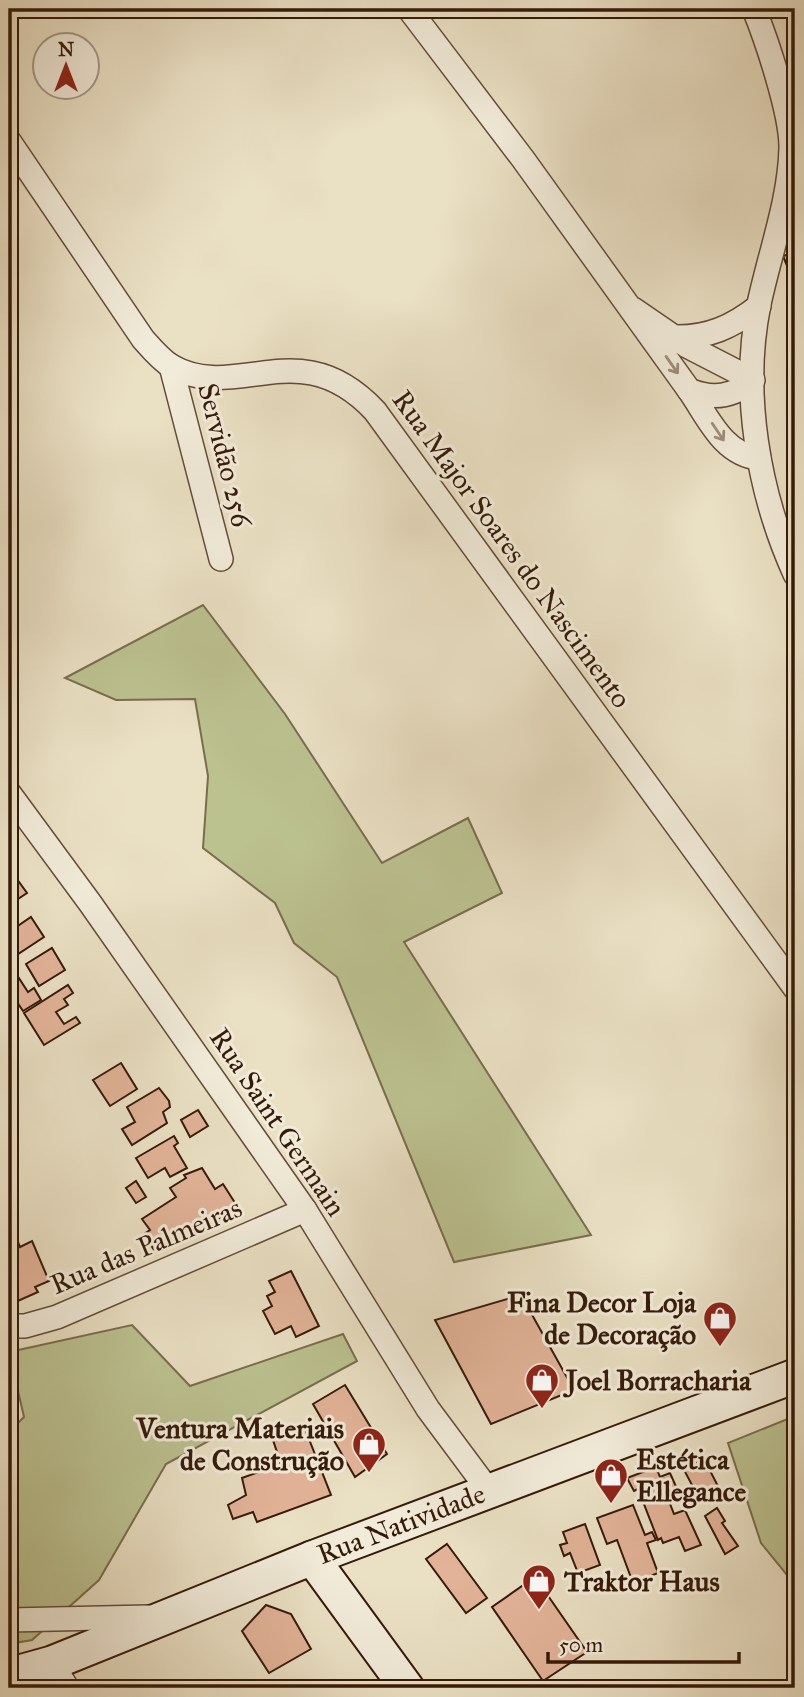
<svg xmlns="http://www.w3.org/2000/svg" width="804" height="1697" font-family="'IM FELL Great Primer',serif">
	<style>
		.green { fill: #bcc190; stroke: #796e4c; stroke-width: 2 }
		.building { fill: #e2b398; stroke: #361a09; stroke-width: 2 }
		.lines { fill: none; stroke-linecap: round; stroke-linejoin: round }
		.street-casing { stroke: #634c38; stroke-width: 26 }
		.secondary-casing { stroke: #361a09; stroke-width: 37 }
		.street { stroke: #f1ebd9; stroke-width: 23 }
		.secondary { stroke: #f1ebd9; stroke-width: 33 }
		.oneway { stroke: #9d8d7b }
		.labels { text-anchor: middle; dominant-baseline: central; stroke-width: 6; stroke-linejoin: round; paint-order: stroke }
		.street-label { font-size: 28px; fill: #361a09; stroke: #f1ebd9 }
		.poi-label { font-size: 28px; font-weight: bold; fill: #361a09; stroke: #f1ebd9; text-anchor: start }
	</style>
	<rect width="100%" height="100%" fill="#eae0c4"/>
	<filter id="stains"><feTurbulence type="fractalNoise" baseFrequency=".00286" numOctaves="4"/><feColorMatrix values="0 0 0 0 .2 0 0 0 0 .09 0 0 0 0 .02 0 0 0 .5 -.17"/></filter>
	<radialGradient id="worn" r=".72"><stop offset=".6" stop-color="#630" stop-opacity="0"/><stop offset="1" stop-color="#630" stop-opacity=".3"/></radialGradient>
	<!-- green -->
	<g class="green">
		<polygon points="203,605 285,714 382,863 468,818 502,893 404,942 591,1235 454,1262 337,977 294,943 275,903 203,848 208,776 195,699 116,700 65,678"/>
		<polygon points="132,1325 190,1386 343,1334 357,1361 166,1464 99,1580 32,1640 9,1644 9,1432 24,1417 9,1352"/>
		<polygon points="795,1416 795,1585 761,1543 728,1443"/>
	</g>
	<!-- building -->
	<g class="building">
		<polygon points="795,252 795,285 783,256"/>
		<polygon points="14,875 27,893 9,905 9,878"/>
		<polygon points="31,917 44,937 12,958 9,953 9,932"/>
		<polygon points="52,948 65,970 39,986 26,964"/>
		<polygon points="13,969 28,992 34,988 41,1000 23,1011 9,990 9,971"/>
		<polygon points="68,985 73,993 64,999 68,1005 56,1012 64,1024 76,1017 80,1023 44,1045 24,1013"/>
		<polygon points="121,1063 137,1089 110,1106 93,1080"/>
		<polygon points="159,1088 169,1101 170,1107 163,1112 167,1123 132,1145 122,1129 135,1122 127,1107"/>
		<polygon points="198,1110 208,1126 190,1137 181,1120"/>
		<polygon points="174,1136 178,1143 174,1146 187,1168 170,1177 165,1168 148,1178 136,1158"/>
		<polygon points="202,1168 215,1189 223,1184 237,1206 198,1233 175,1242 172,1239 154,1250 144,1234 150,1230 142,1219 176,1197 170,1188 186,1178 184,1175"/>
		<polygon points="136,1181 146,1197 136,1203 126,1188"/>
		<polygon points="32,1241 49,1281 35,1287 38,1292 11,1304 9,1247 18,1242 20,1247"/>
		<polygon points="291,1271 319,1326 296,1337 291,1326 275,1334 263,1311 272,1306 267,1296 275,1292 269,1281"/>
		<polygon points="521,1295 574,1390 491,1424 435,1320"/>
		<polygon points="345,1385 387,1454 355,1477 313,1404"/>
		<polygon points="305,1429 331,1495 257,1522 253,1512 233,1519 228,1505 246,1495 242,1478 281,1464 273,1440"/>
		<polygon points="704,1459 720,1490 700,1500 684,1470"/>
		<polygon points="656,1467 660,1477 670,1473 678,1491 667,1496 674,1514 685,1510 701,1545 685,1551 679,1537 663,1543 661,1538 658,1540 638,1489 634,1491 627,1478"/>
		<polygon points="633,1505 645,1535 652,1532 656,1540 647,1543 658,1573 633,1583 617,1540 607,1544 597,1518"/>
		<polygon points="717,1508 725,1521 722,1523 738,1546 725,1554 705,1516"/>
		<polygon points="585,1524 600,1565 578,1573 570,1553 564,1556 560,1545 567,1543 563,1532"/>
		<polygon points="447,1544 487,1598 466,1613 426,1559"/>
		<polygon points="535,1577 587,1652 543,1681 492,1607"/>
		<polygon points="266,1605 291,1614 311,1649 269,1673 242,1631"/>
	</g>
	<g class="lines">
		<!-- street casing -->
		<g class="street-casing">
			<g id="street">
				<path d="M409,9L523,159L689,390C713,400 733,397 753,380L687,346L633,309"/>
				<path d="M754,9C767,41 791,113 791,147C790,200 770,252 759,304C741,392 758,492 795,574"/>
				<path d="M9,141L143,339C151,348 160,359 171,366C237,404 299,330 375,411L795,988"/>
				<path d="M674,337C708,338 732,327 759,306"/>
				<polyline points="171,366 221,559"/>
				<path d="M689,390C708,417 723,455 759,458"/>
				<polyline points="9,793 90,903 305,1210 428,1409 489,1491"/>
				<polyline points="9,1326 25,1326 57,1317 305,1210"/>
				<polyline points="9,1620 148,1617"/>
				<polyline points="52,1663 67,1688"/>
			</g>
		</g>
		<!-- secondary casing -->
		<g class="secondary-casing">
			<g id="secondary">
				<polyline points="312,1558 407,1688"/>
				<polyline points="9,1675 52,1663 312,1558 795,1376"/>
			</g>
		</g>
		<!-- street -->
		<use href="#street" class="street"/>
		<!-- secondary -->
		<use href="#secondary" class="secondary"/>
	</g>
	<!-- one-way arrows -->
	<defs><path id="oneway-shaft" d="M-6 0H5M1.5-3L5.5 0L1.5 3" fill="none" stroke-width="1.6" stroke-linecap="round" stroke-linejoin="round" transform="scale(1.75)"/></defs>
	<g class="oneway">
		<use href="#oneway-shaft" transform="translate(672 365) rotate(55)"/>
		<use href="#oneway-shaft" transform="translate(718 432) rotate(56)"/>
	</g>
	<!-- icons -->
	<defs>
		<g id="shop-pin" transform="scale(1.75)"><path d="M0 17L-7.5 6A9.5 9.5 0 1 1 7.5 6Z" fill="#8f2418" stroke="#f1ebd9"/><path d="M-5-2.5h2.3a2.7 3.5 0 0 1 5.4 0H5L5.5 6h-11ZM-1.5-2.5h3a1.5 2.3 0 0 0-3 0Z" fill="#fff"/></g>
	</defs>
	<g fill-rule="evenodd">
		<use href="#shop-pin" x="720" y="1318"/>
		<use href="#shop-pin" x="542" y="1380"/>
		<use href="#shop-pin" x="369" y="1444"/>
		<use href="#shop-pin" x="611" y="1475"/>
		<use href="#shop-pin" x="539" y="1581"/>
	</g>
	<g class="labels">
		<!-- street labels -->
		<g class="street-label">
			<text transform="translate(225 455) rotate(76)">Servidão 256</text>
			<text transform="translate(512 549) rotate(54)">Rua Major Soares do Nascimento</text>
			<text transform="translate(278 1122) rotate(56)">Rua Saint Germain</text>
			<text transform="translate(146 1246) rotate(-23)">Rua das Palmeiras</text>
			<text transform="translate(401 1524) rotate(-21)">Rua Natividade</text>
		</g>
		<!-- poi labels -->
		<g class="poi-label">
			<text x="696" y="1302" text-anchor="end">Fina Decor Loja<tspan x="696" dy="32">de Decoração</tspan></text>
			<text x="566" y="1380">Joel Borracharia</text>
			<text x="344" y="1428" text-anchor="end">Ventura Materiais<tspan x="344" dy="32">de Construção</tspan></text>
			<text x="636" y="1459">Estética<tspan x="636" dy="32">Ellegance</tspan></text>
			<text x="564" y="1581">Traktor Haus</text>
		</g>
	</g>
	<!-- margin -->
	<rect width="804" height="1697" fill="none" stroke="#eae0c4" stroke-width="35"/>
	<rect x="10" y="10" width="783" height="1676" fill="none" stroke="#361a09" stroke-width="3.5"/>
	<rect x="18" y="18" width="769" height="1662" fill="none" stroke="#361a09" stroke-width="2"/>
	<!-- north arrow -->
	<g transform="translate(66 66)"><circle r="33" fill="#f1ebd9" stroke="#a69786" stroke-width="2"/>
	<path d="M0-5L12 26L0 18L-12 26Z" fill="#8f2418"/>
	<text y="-10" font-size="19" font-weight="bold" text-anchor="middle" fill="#361a09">N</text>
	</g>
	<!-- scale -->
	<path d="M548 1652v10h191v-10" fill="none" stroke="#361a09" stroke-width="3.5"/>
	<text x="559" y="1652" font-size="21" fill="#361a09" stroke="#f1ebd9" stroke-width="5" paint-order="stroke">50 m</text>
	<rect width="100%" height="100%" filter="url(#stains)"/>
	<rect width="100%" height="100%" fill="url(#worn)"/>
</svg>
